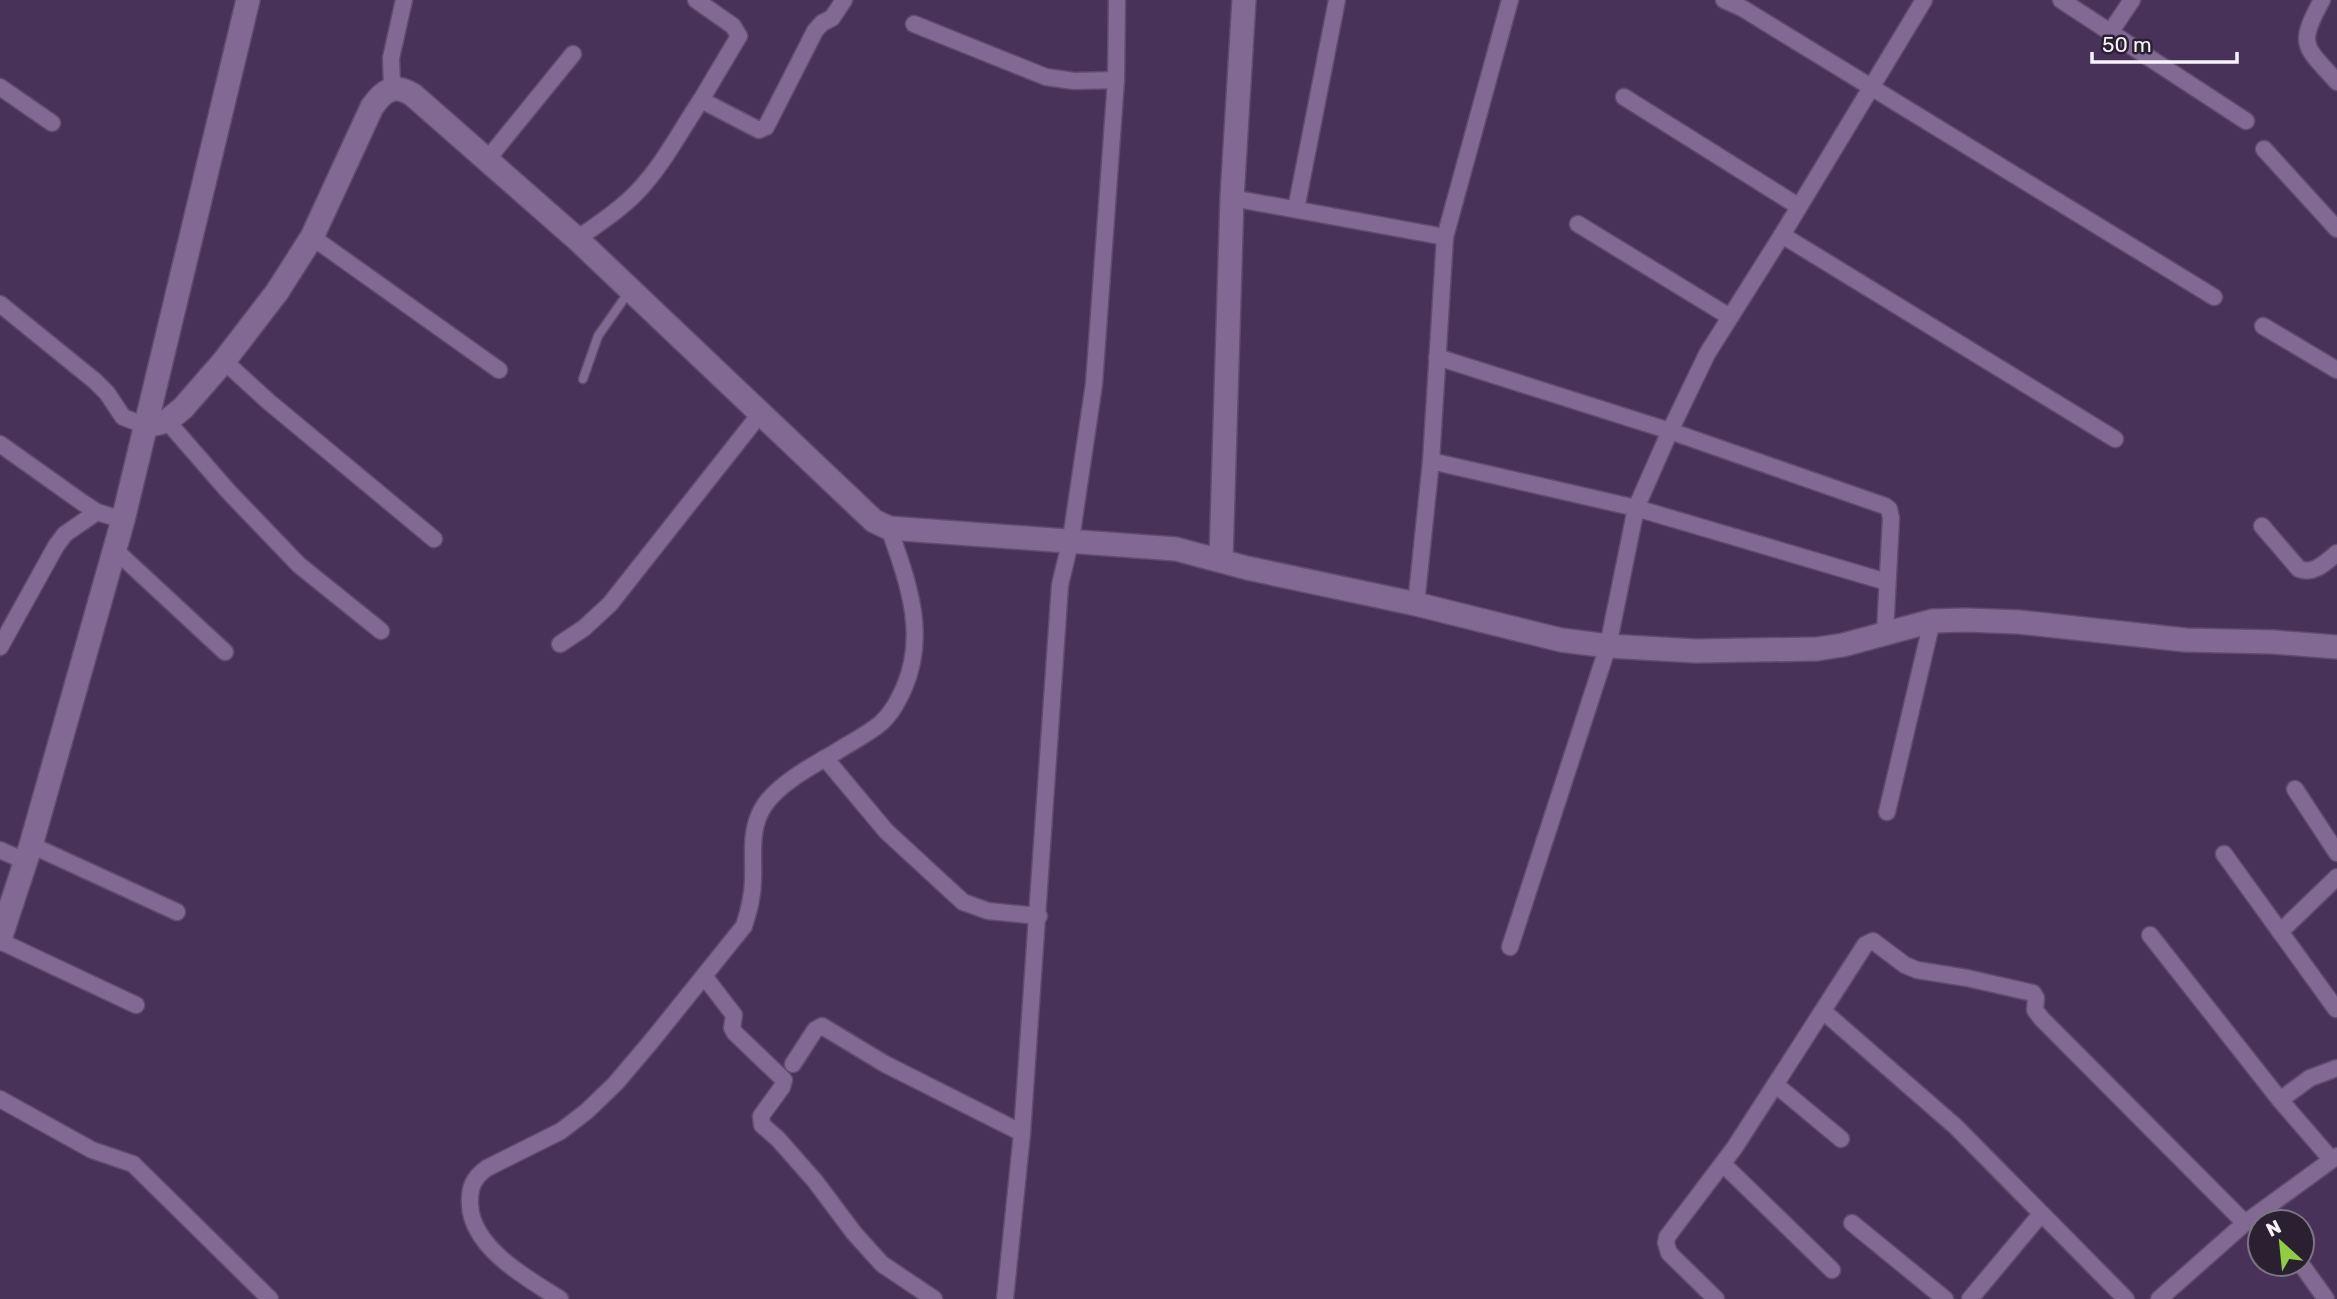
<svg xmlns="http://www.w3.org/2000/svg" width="2337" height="1299" font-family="Rubik,sans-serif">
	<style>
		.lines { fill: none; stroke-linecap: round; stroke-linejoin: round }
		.lane-casing { stroke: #5f4d6c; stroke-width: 11 }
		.street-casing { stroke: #5f4d6c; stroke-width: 19 }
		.secondary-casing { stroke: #5f4d6c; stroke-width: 26 }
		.lane { stroke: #826994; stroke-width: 8 }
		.street { stroke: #826994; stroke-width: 16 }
		.secondary { stroke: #826994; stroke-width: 23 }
	</style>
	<rect width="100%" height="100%" fill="#49325a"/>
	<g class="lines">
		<!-- lane casing -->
		<g class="lane-casing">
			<polyline id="lane" points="583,379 598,336 628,293"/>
		</g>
		<!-- street casing -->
		<g class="street-casing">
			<g id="street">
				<polyline points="696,0 733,26 739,36 701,100"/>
				<polyline points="1724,0 1742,8 2214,297"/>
				<polyline points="2061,0 2246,121"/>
				<path d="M2322,0C2297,46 2304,45 2337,82"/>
				<polyline points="914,24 1046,77 1074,81 1116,80"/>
				<polyline points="2111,31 2132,0"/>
				<polyline points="0,87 52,123"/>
				<polyline points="392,88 391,58 404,0"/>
				<polyline points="1624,97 1798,206"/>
				<polyline points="2264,149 2337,229"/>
				<polyline points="486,161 573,54"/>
				<polyline points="1232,198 1445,237"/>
				<polyline points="1296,209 1337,0"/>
				<polyline points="1578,224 1730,317"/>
				<polyline points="1782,235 2115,439"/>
				<polyline points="312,237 499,370"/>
				<path d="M577,239C598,224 620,210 638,191C663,165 681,130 701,100L759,130L766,127L815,31L822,23L832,18L844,0"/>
				<polyline points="0,304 95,381 107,393 123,417 146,426"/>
				<polyline points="2263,326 2337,370"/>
				<polyline points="1437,357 1670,431 1885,506 1889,509 1891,518 1885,633"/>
				<polyline points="224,361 269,402 434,539"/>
				<polyline points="167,421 228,491 299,565 381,631"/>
				<polyline points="0,444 83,503 97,512 123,520"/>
				<polyline points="1431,461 1636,508 1887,582"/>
				<path d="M2262,526L2299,569C2314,575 2326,562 2337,553"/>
				<polyline points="114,549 225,652"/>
				<polyline points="1416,604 1431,461 1445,237 1510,0"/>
				<polyline points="560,644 584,628 610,604 760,414"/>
				<polyline points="0,647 56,546 65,534 97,512"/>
				<polyline points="825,758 886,831 963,902 988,911 1039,916"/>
				<polyline points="2295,789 2337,853"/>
				<polyline points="1887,812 1932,621"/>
				<polyline points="31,845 177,912"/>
				<polyline points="0,850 25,861"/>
				<polyline points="2224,854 2336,1009"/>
				<polyline points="2280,932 2337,877"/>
				<polyline points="2150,935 2280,1100 2331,1159"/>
				<polyline points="0,941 136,1005"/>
				<polyline points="1510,947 1608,646 1636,508 1670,431 1707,354 1782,235 1924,0"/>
				<polyline points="704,976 734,1015 732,1028 735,1033 784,1080 782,1087 761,1116 762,1125 778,1139 815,1181 854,1233 882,1264 934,1299"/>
				<polyline points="1823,1011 1955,1126 2126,1299"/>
				<polyline points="793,1064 815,1030 822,1026 885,1064 1022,1133"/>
				<polyline points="1776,1085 1841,1139"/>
				<polyline points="0,1099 92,1150 133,1164 270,1299"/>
				<polyline points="2280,1100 2310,1078 2337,1068"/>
				<polyline points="1723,1164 1832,1270"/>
				<polyline points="1852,1223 1945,1299"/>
				<polyline points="2301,1264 2326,1299"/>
				<path d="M560,1299C528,1279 472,1248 470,1205C469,1188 473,1178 487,1168L561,1131L587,1111L616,1083L654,1038L744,926C749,910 753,896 753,879C754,854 749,829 764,806C778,784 813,765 836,752C850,743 868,734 881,723C892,713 898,701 904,688C928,633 907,580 889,528"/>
				<polyline points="1005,1299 1022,1133 1060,585 1071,539 1094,384 1116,80 1117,0"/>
				<polyline points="1716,1299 1669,1253 1666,1243 1667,1237 1735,1147 1865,945 1873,941 1905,965 1917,970 1967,978 2033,993 2036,998 2035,1010 2041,1018 2245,1223"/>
				<polyline points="1970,1299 2041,1214"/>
				<polyline points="2159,1299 2245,1223 2337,1156"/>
			</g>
		</g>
		<!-- secondary casing -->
		<g class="secondary-casing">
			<g id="secondary">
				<path d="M146,426L167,421L183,408L224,361L277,292L312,237L372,107C384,90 394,83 413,95L577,239L874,521L889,528L1176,549L1247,568L1416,604L1561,640L1608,646L1696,651L1817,649L1843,645L1932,621L1966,620L2019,622L2185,640L2273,642L2337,647"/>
				<polyline points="1221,559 1232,198 1244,0"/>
				<polyline points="0,939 31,845 123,520 248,0"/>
			</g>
		</g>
		<!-- lane -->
		<use href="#lane" class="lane"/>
		<!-- street -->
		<use href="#street" class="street"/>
		<!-- secondary -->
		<use href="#secondary" class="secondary"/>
	</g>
	<!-- north arrow -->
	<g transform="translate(2281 1243) rotate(333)"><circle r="33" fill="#2a2032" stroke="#7c7483" stroke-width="2"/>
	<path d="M0-5L12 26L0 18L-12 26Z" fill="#90cd41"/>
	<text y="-10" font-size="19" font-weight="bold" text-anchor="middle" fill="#f8f2fc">N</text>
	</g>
	<!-- scale -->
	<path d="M2092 52v10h145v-10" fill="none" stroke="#f8f2fc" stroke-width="3.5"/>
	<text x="2102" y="52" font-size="21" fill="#f8f2fc" stroke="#2a2032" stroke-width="5" paint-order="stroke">50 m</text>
</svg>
